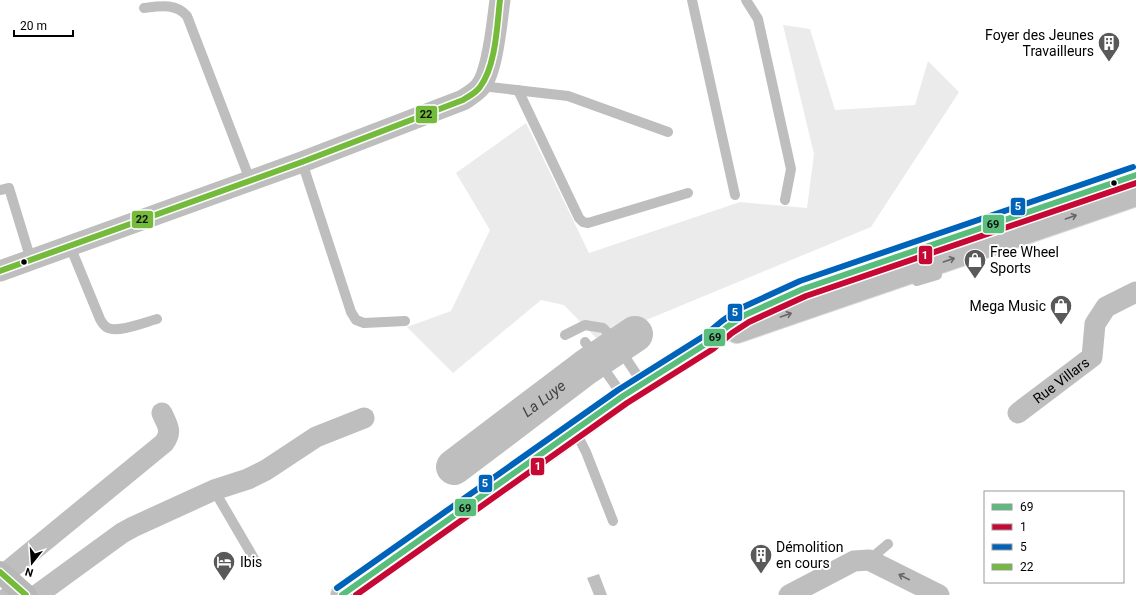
<svg xmlns="http://www.w3.org/2000/svg" width="1136" height="595" font-family="Roboto,sans-serif">
	<style>
		.green { fill: #ebebeb }
		.water { fill: #bebebe }
		.lines { fill: none; stroke-linecap: round; stroke-linejoin: round }
		.river { stroke: #bebebe; stroke-width: 36 }
		.primary-casing { stroke: #dbdbdb; stroke-width: 24 }
		.lane { stroke: #bebebe; stroke-width: 10 }
		.street { stroke: #bebebe; stroke-width: 21 }
		.secondary { stroke: #b8b8b8; stroke-width: 22 }
		.primary { stroke: #bebebe; stroke-width: 22 }
		.bus-1-casing { stroke: #fff; stroke-width: 9 }
		.bus-2-casing { stroke: #fff; stroke-width: 9 }
		.bus-3-casing { stroke: #fff; stroke-width: 9 }
		.bus-4-casing { stroke: #fff; stroke-width: 9 }
		.bus-1 { stroke: #59be7c; stroke-width: 6 }
		.bus-2 { stroke: #c60835; stroke-width: 6 }
		.bus-3 { stroke: #0063ba; stroke-width: 6 }
		.bus-4 { stroke: #75bb3b; stroke-width: 6 }
		.oneway { stroke: #686868 }
		.bus-dot { fill: #000; stroke: #fff; stroke-width: 1.5 }
		.labels { text-anchor: middle; dominant-baseline: central; stroke-width: 4; stroke-linejoin: round; paint-order: stroke }
		.poi-label { font-size: 14px; fill: #000; stroke: #fff; text-anchor: start }
		.street-label { font-size: 14px; fill: #000; stroke: #fff }
		.water-label { font-size: 15px; font-style: italic; fill: #434343; stroke: #fff }
		.line-badge { stroke: #fff; stroke-width: 1.5 }
		.badge-label { font-size: 11px; text-anchor: middle; font-weight: bold; fill: #fff }
		.pale-badge-label { font-size: 11px; text-anchor: middle; font-weight: bold; fill: #111 }
	</style>
	<rect width="100%" height="100%" fill="#fff"/>
	<!-- green -->
	<polygon class="green" points="783,25 810,29 835,110 915,105 928,61 959,92 871,227 598,340 564,305 541,300 453,373 407,327 451,311 490,230 456,173 526,123 589,253 740,202 807,208 814,154"/>
	<!-- water -->
	<polygon class="water" points="599,574 607,595 594,595 587,578"/>
	<g class="lines">
		<!-- river -->
		<path class="river" id="s1" d="M454,467L586,367L635,334"/>
		<!-- primary casing -->
		<g class="primary-casing">
			<g id="primary">
				<polyline points="737,332 1136,195"/>
				<polyline points="342,595 575,431 623,396 709,342 727,327 745,315 803,289 1136,175"/>
			</g>
		</g>
		<!-- lane -->
		<g class="lane">
			<polyline points="692,0 735,195"/>
			<polyline points="746,0 758,19 791,169 785,200"/>
			<path d="M144,8C160,6 176,3 187,16L250,180"/>
			<polyline points="481,86 568,96 668,132"/>
			<polyline points="518,90 579,218 583,222 588,223 688,193"/>
			<polyline points="302,162 351,312 356,320 364,323 405,321"/>
			<polyline points="0,190 9,188 31,260"/>
			<path d="M70,246L100,319C102,323 104,326 108,328C119,333 145,322 157,319"/>
			<polyline points="917,281 937,275"/>
			<polyline points="565,335 585,325 603,328 611,336 643,384"/>
			<polyline points="585,342 623,396"/>
			<polyline points="575,431 586,452 613,521"/>
			<polyline points="214,490 256,562"/>
			<polyline points="869,560 888,544"/>
			<polyline points="2,595 15,585"/>
		</g>
		<!-- street -->
		<g class="street">
			<path d="M0,271L302,162L463,100C469,96 476,92 480,87C493,72 497,21 500,0"/>
			<path id="s2" d="M1018,413L1092,357L1095,324L1106,307L1136,292"/>
			<path d="M3,575L164,443C173,431 167,425 162,413"/>
			<polyline points="37,595 122,533 133,527 214,490 248,479 266,470 316,437 364,418"/>
			<polyline points="789,595 854,561 869,560 939,595"/>
		</g>
		<!-- secondary -->
		<polyline class="secondary" points="0,572 26,595"/>
		<!-- primary -->
		<use href="#primary" class="primary"/>
		<!-- bus-1 casing -->
		<g class="bus-1-casing">
			<polyline id="bus-1" points="342,595 623,396 709,342 727,327 745,315 803,289 1136,175"/>
		</g>
		<!-- bus-2 casing -->
		<g class="bus-2-casing">
			<polyline id="bus-2" points="356,595 627,403 713,349 732,333 749,322 806,296 1136,183"/>
		</g>
		<!-- bus-3 casing -->
		<g class="bus-3-casing">
			<polyline id="bus-3" points="337,588 618,390 704,336 722,321 741,308 800,281 1133,167"/>
		</g>
		<!-- bus-4 casing -->
		<g class="bus-4-casing">
			<g id="bus-4">
				<path d="M0,271L302,162L463,100C469,96 476,93 480,87C496,66 497,25 500,0"/>
				<polyline points="0,572 26,595"/>
			</g>
		</g>
		<!-- bus-1 -->
		<use href="#bus-1" class="bus-1"/>
		<!-- bus-2 -->
		<use href="#bus-2" class="bus-2"/>
		<!-- bus-3 -->
		<use href="#bus-3" class="bus-3"/>
		<!-- bus-4 -->
		<use href="#bus-4" class="bus-4"/>
	</g>
	<!-- one-way arrows -->
	<defs><path id="oneway-shaft" d="M-6 0H5M1.5-3L5.5 0L1.5 3" fill="none" stroke-width="1.6" stroke-linecap="round" stroke-linejoin="round"/></defs>
	<g class="oneway">
		<use href="#oneway-shaft" transform="translate(1071 217) rotate(-19)"/>
		<use href="#oneway-shaft" transform="translate(949 260) rotate(-19)"/>
		<use href="#oneway-shaft" transform="translate(786 315) rotate(-19)"/>
		<use href="#oneway-shaft" transform="translate(904 577) rotate(-153)"/>
	</g>
	<!-- icons -->
	<defs>
		<g id="building-pin" transform="scale(1.15)"><path d="M0 17L-7.5 6A9.5 9.5 0 1 1 7.5 6Z" fill="#595959" stroke="#fff"/><path d="M-4-6H4V6H1V3H-1V6H-4ZM-2.5-4.3h1.7v1.8h-1.7ZM.8-4.3h1.7v1.8H.8ZM-2.5-1h1.7V.8h-1.7ZM.8-1h1.7V.8H.8Z" fill="#fff"/></g>
		<g id="shop-pin" transform="scale(1.15)"><path d="M0 17L-7.5 6A9.5 9.5 0 1 1 7.5 6Z" fill="#595959" stroke="#fff"/><path d="M-5-2.5h2.3a2.7 3.5 0 0 1 5.4 0H5L5.5 6h-11ZM-1.5-2.5h3a1.5 2.3 0 0 0-3 0Z" fill="#fff"/></g>
		<g id="hotel-pin" transform="scale(1.15)"><path d="M0 17L-7.5 6A9.5 9.5 0 1 1 7.5 6Z" fill="#595959" stroke="#fff"/><path d="M-6-4.5h1.5V1H6V5H4.5V3h-9V5H-6ZM-4 0a1.8 1.8 0 1 1 3.6 0ZM.5 0V-2.5h3Q6-2.5 6 0Z" fill="#fff"/></g>
	</defs>
	<g fill-rule="evenodd">
		<use href="#building-pin" x="1109" y="43"/>
		<use href="#shop-pin" x="975" y="260"/>
		<use href="#shop-pin" x="1061" y="306"/>
		<use href="#building-pin" x="761" y="555"/>
		<use href="#hotel-pin" x="224" y="562"/>
	</g>
	<!-- markers -->
	<g class="bus-dot">
		<circle cx="1114" cy="183" r="3.5"/>
		<circle cx="24" cy="262" r="3.5"/>
	</g>
	<g class="labels">
		<!-- poi labels -->
		<g class="poi-label">
			<text x="1094" y="35" text-anchor="end">Foyer des Jeunes<tspan x="1094" dy="16">Travailleurs</tspan></text>
			<text x="990" y="252">Free Wheel<tspan x="990" dy="16">Sports</tspan></text>
			<text x="1046" y="306" text-anchor="end">Mega Music</text>
			<text x="776" y="547">Démolition<tspan x="776" dy="16">en cours</tspan></text>
			<text x="240" y="562">Ibis</text>
		</g>
		<!-- street labels -->
		<g class="street-label">
			<text stroke="none"><textPath href="#s2" startOffset="54">Rue Villars</textPath></text>
		</g>
		<!-- water labels -->
		<g class="water-label">
			<text stroke="none"><textPath href="#s1" startOffset="113">La Luye</textPath></text>
		</g>
	</g>
	<g class="line-badge">
		<rect x="415" y="105" width="23" height="19" rx="4" fill="#75bb3b"/>
		<rect x="1010" y="197" width="16" height="19" rx="4" fill="#0063ba"/>
		<rect x="131" y="210" width="23" height="19" rx="4" fill="#75bb3b"/>
		<rect x="982" y="214" width="23" height="20" rx="4" fill="#59be7c"/>
		<rect x="918" y="245" width="15" height="20" rx="4" fill="#c60835"/>
		<rect x="727" y="303" width="16" height="19" rx="4" fill="#0063ba"/>
		<rect x="703" y="328" width="23" height="19" rx="4" fill="#59be7c"/>
		<rect x="530" y="457" width="15" height="19" rx="4" fill="#c60835"/>
		<rect x="478" y="474" width="15" height="19" rx="4" fill="#0063ba"/>
		<rect x="454" y="498" width="23" height="19" rx="4" fill="#59be7c"/>
	</g>
	<g class="badge-label">
		<text x="1018" y="210">5</text>
		<text x="925" y="259">1</text>
		<text x="735" y="316">5</text>
		<text x="538" y="470">1</text>
		<text x="485" y="487">5</text>
	</g>
	<g class="pale-badge-label">
		<text x="426" y="118">22</text>
		<text x="142" y="223">22</text>
		<text x="993" y="228">69</text>
		<text x="715" y="341">69</text>
		<text x="465" y="512">69</text>
	</g>
	<!-- legend -->
	<rect x="984" y="491" width="140" height="92" fill="#ffffff" stroke="#999999"/>
	<rect x="992" y="504" width="20" height="6" fill="#59be7c" stroke="#999999"/>
	<text x="1020" y="511" font-size="12" fill="#000000">69</text>
	<rect x="992" y="524" width="20" height="6" fill="#c60835" stroke="#999999"/>
	<text x="1020" y="531" font-size="12" fill="#000000">1</text>
	<rect x="992" y="544" width="20" height="6" fill="#0063ba" stroke="#999999"/>
	<text x="1020" y="551" font-size="12" fill="#000000">5</text>
	<rect x="992" y="564" width="20" height="6" fill="#75bb3b" stroke="#999999"/>
	<text x="1020" y="571" font-size="12" fill="#000000">22</text>
	<!-- north arrow -->
	<g transform="translate(32 563) rotate(197)" stroke="#ffffff" stroke-width="3" paint-order="stroke">
	<path d="M0-3L7 15L0 10L-7 15Z" fill="#000000"/>
	<text y="-6" font-size="11" font-weight="bold" text-anchor="middle" fill="#000000">N</text>
	</g>
	<!-- scale -->
	<path d="M14 30v6h59v-6" fill="none" stroke="#000000" stroke-width="2"/>
	<text x="20" y="30" font-size="12" fill="#000000" stroke="#ffffff" stroke-width="3" paint-order="stroke">20 m</text>
</svg>
